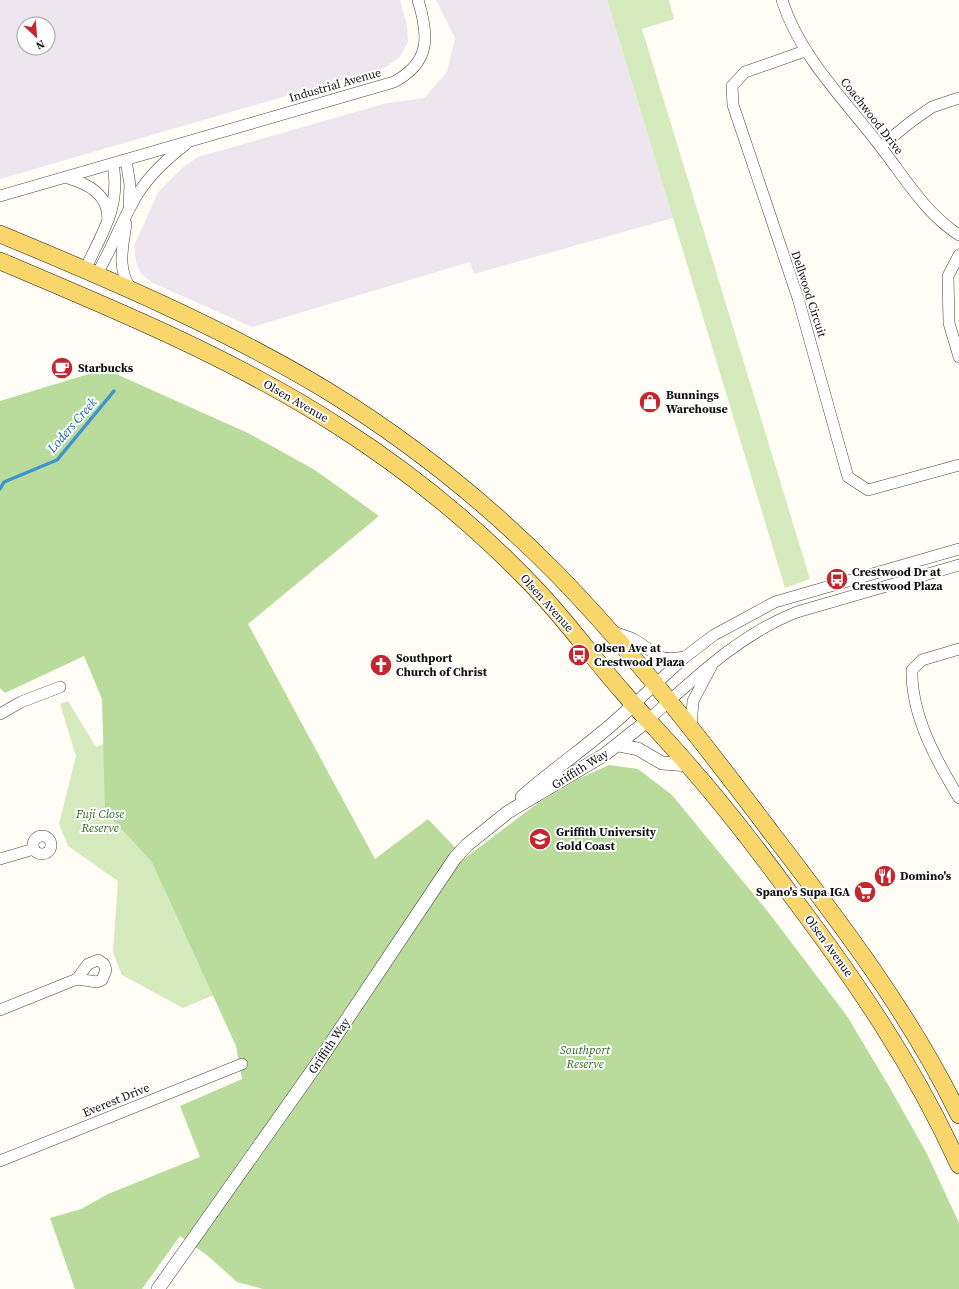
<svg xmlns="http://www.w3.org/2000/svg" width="959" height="1289" font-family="'Source Serif 4',serif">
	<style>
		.industrial { fill: #eee6ef; fill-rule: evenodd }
		.green { fill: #d5ebbd }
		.forest { fill: #b9dc9c }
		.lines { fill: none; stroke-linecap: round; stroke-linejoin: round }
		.stream { stroke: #3f96cf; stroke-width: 3.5 }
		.minor-casing { stroke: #444; stroke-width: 12 }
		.tertiary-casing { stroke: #444; stroke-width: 14 }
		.primary-casing { stroke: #222; stroke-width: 18 }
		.minor { stroke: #fff; stroke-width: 11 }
		.tertiary { stroke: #fff; stroke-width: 13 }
		.primary { stroke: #f9d66b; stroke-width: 17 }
		.labels { text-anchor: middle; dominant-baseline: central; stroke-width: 4; stroke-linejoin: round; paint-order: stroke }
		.street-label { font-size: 12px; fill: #111; stroke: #fff }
		.poi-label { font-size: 12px; font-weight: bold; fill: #111; stroke: #fff; text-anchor: start }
		.park-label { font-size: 12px; font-style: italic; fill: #2f6b1f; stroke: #fff }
		.water-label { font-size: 13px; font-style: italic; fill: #1768a6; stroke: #fff }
	</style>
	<rect width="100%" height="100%" fill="#fffdf5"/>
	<!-- industrial -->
	<g class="industrial">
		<path d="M0,0H400L407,25L408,42L400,57L386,67L0,179ZM24,24H48V48H24Z"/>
		<polygon points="436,0 607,0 673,218 474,274 470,262 252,327 153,283 141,274 136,262 134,246 158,192 183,167 198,157 387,103 424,98 447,72 455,38"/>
	</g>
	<!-- green -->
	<g class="green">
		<polygon points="607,0 669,0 674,19 642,29 810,579 785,588"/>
		<polygon points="68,701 96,747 108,742 214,995 183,1008 122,975 113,952 118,881 68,846 59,824 76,756 60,704"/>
	</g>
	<!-- forest -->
	<polygon class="forest" points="105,369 248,433 315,470 379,516 248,624 375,859 428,819 465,858 538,803 576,780 609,765 638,769 672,795 769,913 847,1016 890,1088 927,1154 959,1223 959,1289 263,1289 237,1282 208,1256 180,1236 142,1289 75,1289 50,1218 81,1209 108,1194 200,1157 180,1106 242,1079 236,1046 152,862 105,811 102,699 84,656 5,693 0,688 0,401"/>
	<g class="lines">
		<!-- stream -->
		<polyline class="stream" points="0,489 4,482 57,460 114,391"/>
		<!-- minor casing -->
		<g class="minor-casing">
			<g id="minor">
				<path d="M782,0C800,57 845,100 880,146C905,178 925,213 959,235"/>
				<polyline points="805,51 745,72 732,86 733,105 798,298 848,477 868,490 959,465"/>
				<polyline points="881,146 912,121 932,107 959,98"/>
				<polyline points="126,160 130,185 129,205"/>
				<path d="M68,178C88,184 108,194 108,219"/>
				<path d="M0,196L394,82C431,62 429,36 418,0"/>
				<path d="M126,224C123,246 116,270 132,290"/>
				<polyline points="959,255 948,276 949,323 959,357"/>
				<path d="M85,270C102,232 121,208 113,164"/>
				<path d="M96,275C110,253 119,227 132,204C144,180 164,161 185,145"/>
				<path d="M612,631C619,634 626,636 633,639C656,651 654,663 685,657"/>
				<path d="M959,649L922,660L912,670C911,715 936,760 959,798"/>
				<polyline points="633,705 685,657 714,635 775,602 959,549"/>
				<polyline points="0,714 21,702 60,687"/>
				<path d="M647,721C694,679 738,635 797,612L959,565"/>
				<polyline points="691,727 693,701 711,667"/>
				<circle cx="42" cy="845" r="9"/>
				<polyline points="0,859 34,849"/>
				<polygon points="98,960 104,964 106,970 102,980 97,982 77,979 88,964"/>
				<polyline points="0,1010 77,979"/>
				<polyline points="0,1161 242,1064"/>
			</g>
		</g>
		<!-- tertiary casing -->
		<g class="tertiary-casing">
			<g id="tertiary">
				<polyline points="618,745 638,749 662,763 689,765"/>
				<path d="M522,797C558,765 599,739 633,705"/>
				<polyline points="158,1289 317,1064 455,858 467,845 508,812 604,755 647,721"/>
			</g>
		</g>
		<!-- primary casing -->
		<g class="primary-casing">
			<g id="primary">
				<path d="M0,234C111,280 223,328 326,390C409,441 488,504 556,573C634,653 703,742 770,831C839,921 909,1012 959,1115"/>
				<path d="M0,261C116,310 235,359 341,428C411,473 477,527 534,587C566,620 592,657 622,691C644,717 668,741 690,767C726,808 759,851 791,895C857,983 913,1064 959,1165"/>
			</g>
		</g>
		<!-- minor -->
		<use href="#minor" class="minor"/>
		<!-- tertiary -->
		<use href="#tertiary" class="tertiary"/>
		<!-- primary -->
		<use href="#primary" class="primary"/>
	</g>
	<!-- icons -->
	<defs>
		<g id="cafe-disc" transform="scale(1.15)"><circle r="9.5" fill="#c4262e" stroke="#fff"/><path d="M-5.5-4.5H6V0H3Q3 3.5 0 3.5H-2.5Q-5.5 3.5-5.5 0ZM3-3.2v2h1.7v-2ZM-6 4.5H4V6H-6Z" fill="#fff"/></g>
		<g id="shop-disc" transform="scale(1.15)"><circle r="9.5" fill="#c4262e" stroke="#fff"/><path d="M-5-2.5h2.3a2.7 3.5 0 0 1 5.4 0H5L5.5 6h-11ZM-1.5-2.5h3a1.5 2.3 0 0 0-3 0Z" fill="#fff"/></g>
		<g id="bus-disc" transform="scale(1.15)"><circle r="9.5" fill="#c4262e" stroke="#fff"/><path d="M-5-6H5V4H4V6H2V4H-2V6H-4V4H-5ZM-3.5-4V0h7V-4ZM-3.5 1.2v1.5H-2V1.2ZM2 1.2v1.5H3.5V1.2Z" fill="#fff"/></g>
		<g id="church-disc" transform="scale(1.15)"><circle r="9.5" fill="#c4262e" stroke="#fff"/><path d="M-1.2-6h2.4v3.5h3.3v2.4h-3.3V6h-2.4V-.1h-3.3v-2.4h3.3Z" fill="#fff"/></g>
		<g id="university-disc" transform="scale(1.15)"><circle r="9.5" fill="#c4262e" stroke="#fff"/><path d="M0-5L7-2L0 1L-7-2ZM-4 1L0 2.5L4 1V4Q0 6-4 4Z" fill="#fff"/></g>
		<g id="restaurant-disc" transform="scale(1.15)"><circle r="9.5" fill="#c4262e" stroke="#fff"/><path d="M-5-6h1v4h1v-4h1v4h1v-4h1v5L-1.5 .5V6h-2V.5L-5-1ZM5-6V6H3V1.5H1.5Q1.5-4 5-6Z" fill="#fff"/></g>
		<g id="supermarket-disc" transform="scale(1.15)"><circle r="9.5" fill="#c4262e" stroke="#fff"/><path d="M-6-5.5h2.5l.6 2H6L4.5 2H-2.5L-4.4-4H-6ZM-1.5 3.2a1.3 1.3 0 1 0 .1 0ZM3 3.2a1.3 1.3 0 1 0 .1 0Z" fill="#fff"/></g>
	</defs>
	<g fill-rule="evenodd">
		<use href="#cafe-disc" x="62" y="368"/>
		<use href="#shop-disc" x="650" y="402"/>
		<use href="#bus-disc" x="837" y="579"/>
		<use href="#bus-disc" x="579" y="655"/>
		<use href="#church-disc" x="381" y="665"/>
		<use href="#university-disc" x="540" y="839"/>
		<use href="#restaurant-disc" x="885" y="876"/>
		<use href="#supermarket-disc" x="865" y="892"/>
	</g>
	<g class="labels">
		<!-- street labels -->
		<g class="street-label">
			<text transform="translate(335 85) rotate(-16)">Industrial Avenue</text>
			<text transform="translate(872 116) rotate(52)">Coachwood Drive</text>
			<text transform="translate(809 294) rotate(72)">Dellwood Circuit</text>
			<text transform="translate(296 401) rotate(30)">Olsen Avenue</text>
			<text transform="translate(547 603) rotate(48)">Olsen Avenue</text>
			<text transform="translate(580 769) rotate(-32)">Griffith Way</text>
			<text transform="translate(829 946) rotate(54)">Olsen Avenue</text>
			<text transform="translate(329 1046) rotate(-56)">Griffith Way</text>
			<text transform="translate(116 1100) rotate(-22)">Everest Drive</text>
		</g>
		<!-- poi labels -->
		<g class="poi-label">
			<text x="78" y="368">Starbucks</text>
			<text x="666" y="395">Bunnings<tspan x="666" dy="14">Warehouse</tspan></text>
			<text x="852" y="572">Crestwood Dr at<tspan x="852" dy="14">Crestwood Plaza</tspan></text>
			<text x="594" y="648">Olsen Ave at<tspan x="594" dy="14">Crestwood Plaza</tspan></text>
			<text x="396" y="658">Southport<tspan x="396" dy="14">Church of Christ</tspan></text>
			<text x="556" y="832">Griffith University<tspan x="556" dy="14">Gold Coast</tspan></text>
			<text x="900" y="876">Domino's</text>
			<text x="850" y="892" text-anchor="end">Spano's Supa IGA</text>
		</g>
		<!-- park labels -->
		<g class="park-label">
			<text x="100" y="814">Fuji Close<tspan x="100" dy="14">Reserve</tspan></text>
			<text x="585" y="1050">Southport<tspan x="585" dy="14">Reserve</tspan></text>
		</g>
		<!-- water labels -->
		<g class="water-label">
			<text transform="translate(72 425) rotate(-49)">Loders Creek</text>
		</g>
	</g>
	<!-- north arrow -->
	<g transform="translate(36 36) rotate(154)"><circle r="19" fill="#ffffff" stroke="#a0a0a0"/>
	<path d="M0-3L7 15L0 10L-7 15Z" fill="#c4262e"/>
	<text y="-6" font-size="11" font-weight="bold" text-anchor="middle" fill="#111111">N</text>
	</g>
</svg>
